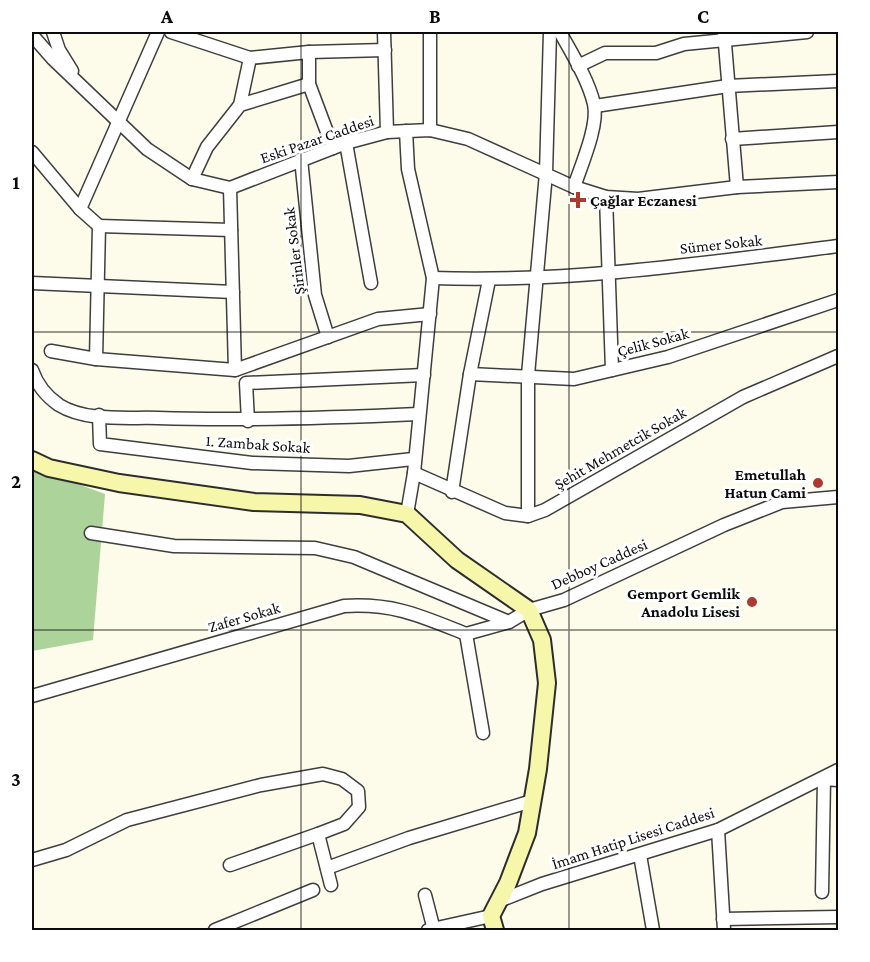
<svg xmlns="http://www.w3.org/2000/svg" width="870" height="962" font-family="'Crimson Pro',serif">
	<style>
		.forest { fill: #acd399 }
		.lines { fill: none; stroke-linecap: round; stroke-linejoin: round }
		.street-casing { stroke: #3e3e3e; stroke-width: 15 }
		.secondary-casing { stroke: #2d2d2d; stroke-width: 20 }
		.street { stroke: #fff; stroke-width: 12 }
		.secondary { stroke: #f6f7ab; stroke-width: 16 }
		.grid { fill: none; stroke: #0b0b0b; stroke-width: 1.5; stroke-opacity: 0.55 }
		.poi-dot { fill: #ac3a31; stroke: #fff; stroke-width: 2 }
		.labels { text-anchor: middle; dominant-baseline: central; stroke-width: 6; stroke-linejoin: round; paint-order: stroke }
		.street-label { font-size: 16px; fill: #0b0b0b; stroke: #fff }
		.poi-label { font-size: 16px; font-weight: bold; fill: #0b0b0b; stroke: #fff; text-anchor: end }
		.neatline { fill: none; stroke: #0b0b0b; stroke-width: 2 }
		.grid-label { font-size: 20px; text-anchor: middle; font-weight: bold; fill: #0b0b0b }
	</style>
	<rect width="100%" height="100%" fill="#fdfcea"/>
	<!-- forest -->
	<polygon class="forest" points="32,467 105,494 93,640 32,651"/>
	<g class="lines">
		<!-- street casing -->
		<g class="street-casing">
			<g id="street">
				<polyline points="53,32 59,50 72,71"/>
				<polyline points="171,32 250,58 309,52 385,50"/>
				<polyline points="384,32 387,132"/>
				<path d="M560,32C572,54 588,79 594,104C599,125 581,166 574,187"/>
				<polyline points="724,32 737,187"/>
				<polyline points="32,35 53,59 147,149 192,179 230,188 346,143 387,132 430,130 468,139 574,187 606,197 638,199 737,187 838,182"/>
				<polyline points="309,52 309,84 333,148"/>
				<polyline points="578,66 605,53 656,53 684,44 807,32"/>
				<polyline points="240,105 250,58"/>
				<polyline points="595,106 728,86 838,81"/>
				<polyline points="430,130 430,32"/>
				<polyline points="406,131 408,169 433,278 414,473 407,514"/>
				<polyline points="732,139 838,132"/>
				<polyline points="346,143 371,283"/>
				<polyline points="32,152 80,209 99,226 96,359"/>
				<polyline points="301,159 315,295 328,337"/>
				<polyline points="192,179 207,147 240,105 309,84"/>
				<polyline points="230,188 235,370"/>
				<polyline points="606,197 612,370"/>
				<polyline points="80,209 158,32"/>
				<polyline points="99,226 231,230"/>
				<path d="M433,278C568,283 705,263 838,246"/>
				<polyline points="32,283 233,292"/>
				<polyline points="51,351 96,359 235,370 378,319 430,314"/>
				<path d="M32,370C37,385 46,396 59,405C86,422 128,417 158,418C245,421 331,418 418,414"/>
				<polyline points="470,374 574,379 668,357 838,300"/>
				<polyline points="99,415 100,444 252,463 349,466 413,459"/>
				<polyline points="248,421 246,383 424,375"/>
				<polyline points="414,473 505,513 528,516 545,510 743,397 838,356"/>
				<polyline points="452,492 470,374 489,280"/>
				<polyline points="528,516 528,375 546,173 550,32"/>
				<polyline points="91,533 174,546 315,548 354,557 509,622"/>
				<polyline points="466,634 509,622 529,610 564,600 724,525 782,502 838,497"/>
				<polyline points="466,634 483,733"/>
				<path d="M32,696L344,606C394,603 421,616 466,634"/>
				<polyline points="718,830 724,930"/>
				<polyline points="640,855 653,930"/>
				<polyline points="32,860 66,850 127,820 261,785 323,774 342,779 358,791 359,807 344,824 318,834 331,885"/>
				<polyline points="230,865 318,834"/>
				<polyline points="327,868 409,838 532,801"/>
				<polyline points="822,892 824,779 838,780"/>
				<polyline points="425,895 434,930"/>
				<polyline points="499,901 542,884 718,830 838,770"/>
				<polyline points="723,919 838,917"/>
				<polyline points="215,930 313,890"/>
				<polyline points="428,930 491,916"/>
			</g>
		</g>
		<!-- secondary casing -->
		<g class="secondary-casing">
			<polyline id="secondary" points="32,460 49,468 119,483 254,502 360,505 407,514 457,560 529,610 542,640 547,683 538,769 527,833 508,883 491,916 495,930"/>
		</g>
		<!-- street -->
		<use href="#street" class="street"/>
		<!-- secondary -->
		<use href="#secondary" class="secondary"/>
	</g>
	<!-- grid -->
	<path class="grid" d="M301,32V930M569,32V930M32,332H838M32,630H838"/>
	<!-- markers -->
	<g class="poi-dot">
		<path d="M575 191h6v6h6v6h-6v6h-6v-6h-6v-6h6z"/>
		<circle cx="818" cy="483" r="6"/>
		<circle cx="752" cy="602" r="6"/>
	</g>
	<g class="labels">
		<!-- street labels -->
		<g class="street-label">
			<text transform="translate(317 139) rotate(-19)">Eski Pazar Caddesi</text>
			<text transform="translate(721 244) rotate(-6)">Sümer Sokak</text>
			<text transform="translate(294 251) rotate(-97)">Şirinler Sokak</text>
			<text transform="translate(653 342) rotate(-15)">Çelik Sokak</text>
			<text transform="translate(258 444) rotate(4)">1. Zambak Sokak</text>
			<text transform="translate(620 448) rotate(-30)">Şehit Mehmetcik Sokak</text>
			<text transform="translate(599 564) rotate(-24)">Debboy Caddesi</text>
			<text transform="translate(244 617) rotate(-16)">Zafer Sokak</text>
			<text transform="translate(633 838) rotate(-18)">İmam Hatip Lisesi Caddesi</text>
		</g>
		<!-- poi labels -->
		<g class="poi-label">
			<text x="590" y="200" text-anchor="start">Çağlar Eczanesi</text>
			<text x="806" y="474">Emetullah<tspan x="806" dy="18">Hatun Cami</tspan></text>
			<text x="740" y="593">Gemport Gemlik<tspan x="740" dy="18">Anadolu Lisesi</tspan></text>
		</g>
	</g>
	<!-- border -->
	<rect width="870" height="962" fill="none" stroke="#ffffff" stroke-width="66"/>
	<rect x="33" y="33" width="804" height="896" class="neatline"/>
	<g class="grid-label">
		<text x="167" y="23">A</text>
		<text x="435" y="23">B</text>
		<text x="703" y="23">C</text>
		<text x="16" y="189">1</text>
		<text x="16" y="488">2</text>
		<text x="16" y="786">3</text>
	</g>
</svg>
